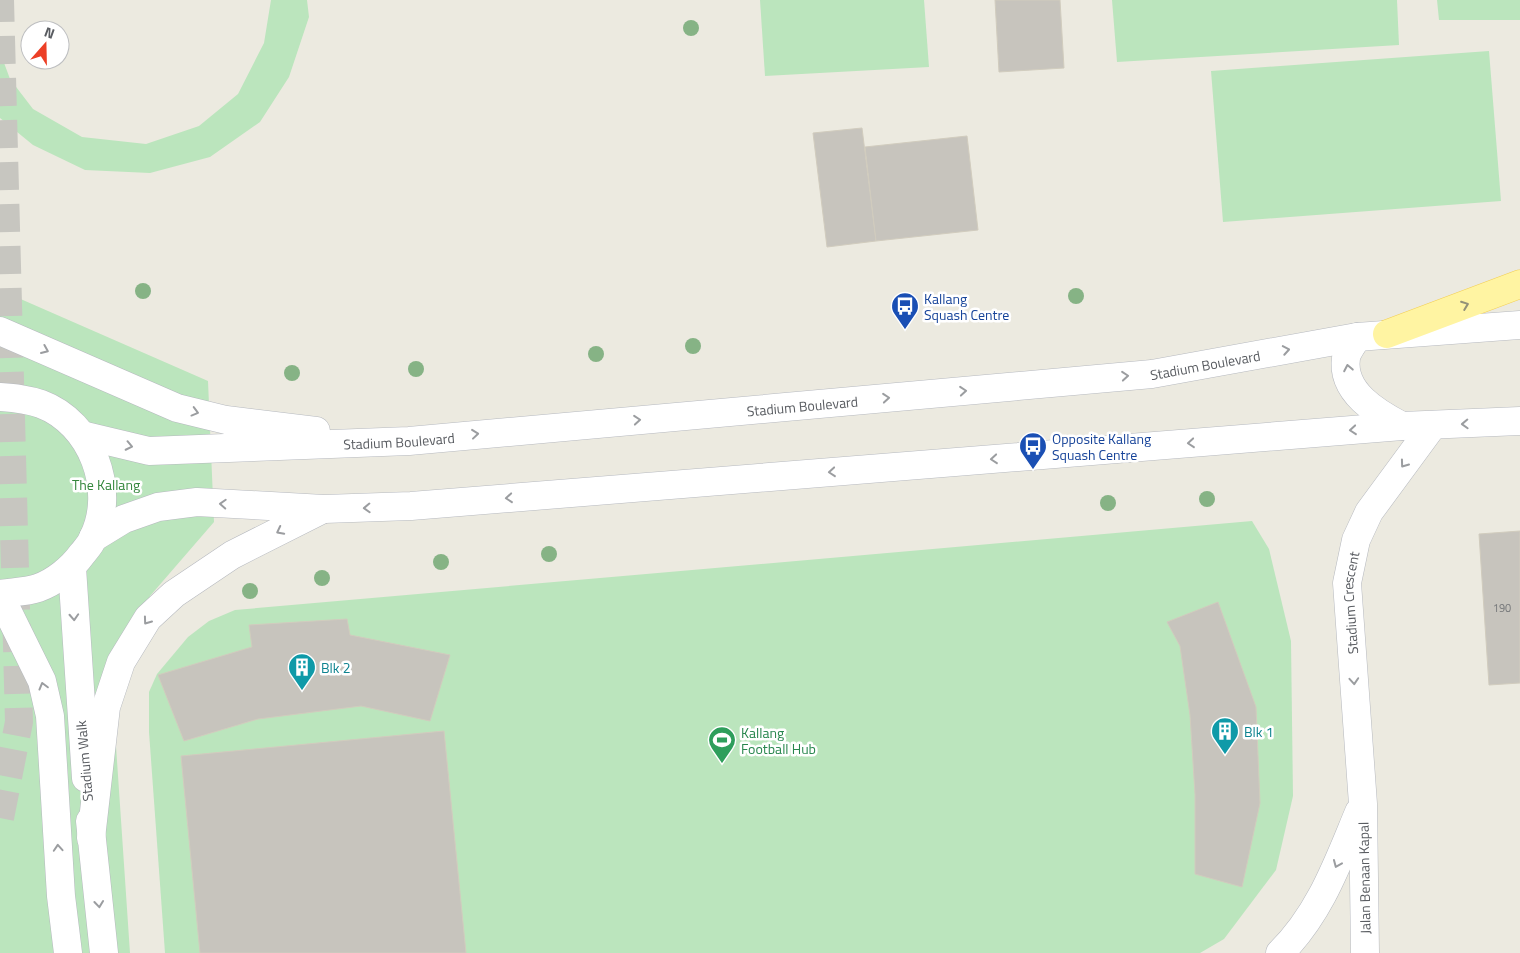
<svg xmlns="http://www.w3.org/2000/svg" width="1520" height="953" font-family="'Titillium Web',sans-serif">
	<style>
		.green { fill: #bbe5bd }
		.building { fill: #c7c4bd; stroke: #d1ccbe }
		.lines { fill: none; stroke-linecap: round; stroke-linejoin: round }
		.highway-tunnel { stroke: #c7c6c0; stroke-width: 28; stroke-dasharray: 28 14; stroke-linecap: butt }
		.secondary-casing { stroke: #b6b9bf; stroke-width: 29 }
		.primary-casing { stroke: #f3ce52; stroke-width: 29 }
		.secondary { stroke: #fff; stroke-width: 28 }
		.primary { stroke: #fff4a2; stroke-width: 28 }
		.tree { fill: #86b385 }
		.oneway { stroke: #939178 }
		.oneway2 { stroke: #9b9da0 }
		.labels { text-anchor: middle; dominant-baseline: central; stroke-width: 5; stroke-linejoin: round; paint-order: stroke }
		.number-label { font-size: 11px; fill: #747678 }
		.transit-label { font-size: 14px; fill: #164399; stroke: #fff; text-anchor: start }
		.street-label { font-size: 14px; fill: #595c61; stroke: #fff }
		.park-label { font-size: 14px; fill: #33863b; stroke: #fff }
		.culture-label { font-size: 14px; fill: #0d838f; stroke: #fff; text-anchor: start }
		.leisure-label { font-size: 14px; fill: #27864d; stroke: #fff; text-anchor: start }
	</style>
	<rect width="100%" height="100%" fill="#eceae0"/>
	<!-- green -->
	<g class="green">
		<polygon points="271,0 307,0 309,17 289,77 260,122 210,157 150,173 85,170 33,145 0,118 0,52 10,79 33,109 82,137 146,144 199,126 238,94 264,43"/>
		<polygon points="760,0 924,0 929,67 765,76"/>
		<polygon points="1112,0 1397,0 1399,45 1117,62"/>
		<polygon points="1437,0 1520,0 1520,20 1439,20"/>
		<polygon points="1489,51 1501,201 1223,222 1211,71"/>
		<polygon points="0,290 208,381 214,522 150,596 116,692 116,746 130,953 0,953"/>
		<polygon points="1252,521 1269,549 1291,641 1293,796 1276,870 1224,939 1200,953 165,953 149,732 149,692 157,674 188,637 209,621 235,610"/>
	</g>
	<!-- building -->
	<g class="building">
		<polygon points="995,0 1060,0 1064,68 999,72"/>
		<polygon points="862,128 876,241 827,247 813,133"/>
		<polygon points="967,136 978,230 876,241 865,147"/>
		<polygon points="1520,531 1520,683 1489,685 1479,534"/>
		<polygon points="1218,602 1256,707 1260,803 1242,887 1195,874 1195,794 1190,715 1180,646 1167,622"/>
		<polygon points="347,619 350,635 450,655 430,721 361,706 258,719 184,741 158,675 252,647 249,625"/>
		<polygon points="444,731 466,953 200,953 181,756"/>
	</g>
	<g class="lines">
		<!-- highway-tunnel -->
		<polyline class="highway-tunnel" points="0,818 19,722 0,0"/>
		<!-- secondary casing -->
		<g class="secondary-casing">
			<g id="secondary">
				<polyline points="0,331 177,408 226,420 316,431"/>
				<path d="M1357,337C1354,343 1347,351 1346,358C1341,392 1377,413 1402,426"/>
				<path d="M0,397C14,398 27,399 41,404C92,423 117,490 93,538C91,544 86,549 82,554C72,568 55,582 38,588C26,592 12,592 0,594"/>
				<path id="s1" d="M82,435L149,451L409,441L1152,374L1357,337L1520,325"/>
				<polyline points="93,538 124,519 158,507 197,502 324,509 411,506 1402,426 1520,421"/>
				<polyline points="72,568 86,778"/>
				<polyline points="0,596 42,681 50,716 61,896 68,953"/>
				<polyline points="90,821 104,953"/>
				<polyline points="91,838 106,707 121,662 148,618 174,594 232,555 321,510"/>
				<path d="M1280,953C1320,914 1338,862 1359,812"/>
				<path id="s2" d="M1365,953L1363,804L1347,583L1356,540L1369,512L1433,425"/>
			</g>
		</g>
		<!-- primary casing -->
		<g class="primary-casing">
			<polyline id="primary" points="1387,334 1520,284"/>
		</g>
		<!-- secondary -->
		<use href="#secondary" class="secondary"/>
		<!-- primary -->
		<use href="#primary" class="primary"/>
	</g>
	<!-- trees -->
	<g class="tree">
		<circle cx="691" cy="28" r="8"/>
		<circle cx="143" cy="291" r="8"/>
		<circle cx="1076" cy="296" r="8"/>
		<circle cx="693" cy="346" r="8"/>
		<circle cx="596" cy="354" r="8"/>
		<circle cx="416" cy="369" r="8"/>
		<circle cx="292" cy="373" r="8"/>
		<circle cx="1207" cy="499" r="8"/>
		<circle cx="1108" cy="503" r="8"/>
		<circle cx="549" cy="554" r="8"/>
		<circle cx="441" cy="562" r="8"/>
		<circle cx="322" cy="578" r="8"/>
		<circle cx="250" cy="591" r="8"/>
	</g>
	<!-- one-way arrows -->
	<defs><path id="oneway-chevron" d="M-2-3.5L2.5 0L-2 3.5" fill="none" stroke-width="1.6" stroke-linecap="round" stroke-linejoin="round" transform="scale(1.25)"/></defs>
	<use class="oneway" href="#oneway-chevron" transform="translate(1465 305) rotate(-21)"/>
	<g class="oneway2">
		<use href="#oneway-chevron" transform="translate(45 350) rotate(23)"/>
		<use href="#oneway-chevron" transform="translate(1286 350) rotate(-10)"/>
		<use href="#oneway-chevron" transform="translate(1348 368) rotate(-101)"/>
		<use href="#oneway-chevron" transform="translate(1125 376) rotate(-5)"/>
		<use href="#oneway-chevron" transform="translate(963 391) rotate(-5)"/>
		<use href="#oneway-chevron" transform="translate(886 398) rotate(-5)"/>
		<use href="#oneway-chevron" transform="translate(195 412) rotate(15)"/>
		<use href="#oneway-chevron" transform="translate(637 420) rotate(-5)"/>
		<use href="#oneway-chevron" transform="translate(1465 424) rotate(178)"/>
		<use href="#oneway-chevron" transform="translate(1353 430) rotate(175)"/>
		<use href="#oneway-chevron" transform="translate(475 434) rotate(-6)"/>
		<use href="#oneway-chevron" transform="translate(1191 443) rotate(175)"/>
		<use href="#oneway-chevron" transform="translate(129 446) rotate(12)"/>
		<use href="#oneway-chevron" transform="translate(994 459) rotate(175)"/>
		<use href="#oneway-chevron" transform="translate(1404 464) rotate(126)"/>
		<use href="#oneway-chevron" transform="translate(832 472) rotate(175)"/>
		<use href="#oneway-chevron" transform="translate(509 498) rotate(175)"/>
		<use href="#oneway-chevron" transform="translate(223 504) rotate(-177)"/>
		<use href="#oneway-chevron" transform="translate(367 508) rotate(178)"/>
		<use href="#oneway-chevron" transform="translate(280 531) rotate(153)"/>
		<use href="#oneway-chevron" transform="translate(74 617) rotate(87)"/>
		<use href="#oneway-chevron" transform="translate(147 621) rotate(126)"/>
		<use href="#oneway-chevron" transform="translate(1354 681) rotate(86)"/>
		<use href="#oneway-chevron" transform="translate(43 686) rotate(-105)"/>
		<use href="#oneway-chevron" transform="translate(58 848) rotate(-94)"/>
		<use href="#oneway-chevron" transform="translate(1337 864) rotate(113)"/>
		<use href="#oneway-chevron" transform="translate(99 904) rotate(84)"/>
	</g>
	<!-- icons -->
	<defs>
		<g id="bus-pin" transform="scale(1.4375)"><path d="M0 17L-7.5 6A9.5 9.5 0 1 1 7.5 6Z" fill="#1a4fb4" stroke="#fff"/><path d="M-5-6H5V4H4V6H2V4H-2V6H-4V4H-5ZM-3.5-4V0h7V-4ZM-3.5 1.2v1.5H-2V1.2ZM2 1.2v1.5H3.5V1.2Z" fill="#fff"/></g>
		<g id="building-pin" transform="scale(1.4375)"><path d="M0 17L-7.5 6A9.5 9.5 0 1 1 7.5 6Z" fill="#0f9aa8" stroke="#fff"/><path d="M-4-6H4V6H1V3H-1V6H-4ZM-2.5-4.3h1.7v1.8h-1.7ZM.8-4.3h1.7v1.8H.8ZM-2.5-1h1.7V.8h-1.7ZM.8-1h1.7V.8H.8Z" fill="#fff"/></g>
		<g id="stadium-pin" transform="scale(1.4375)"><path d="M0 17L-7.5 6A9.5 9.5 0 1 1 7.5 6Z" fill="#2e9e5b" stroke="#fff"/><path d="M0-5a6.5 5 0 1 0 0 10a6.5 5 0 1 0 0-10ZM-3.5-1.8h7v3.6h-7Z" fill="#fff"/></g>
	</defs>
	<g fill-rule="evenodd">
		<use href="#bus-pin" x="905" y="306"/>
		<use href="#bus-pin" x="1033" y="446"/>
		<use href="#building-pin" x="302" y="667"/>
		<use href="#building-pin" x="1225" y="731"/>
		<use href="#stadium-pin" x="722" y="740"/>
	</g>
	<g class="labels">
		<!-- number labels -->
		<g class="number-label">
			<text x="1502" y="608">190</text>
		</g>
		<!-- transit labels -->
		<g class="transit-label">
			<text x="924" y="298">Kallang<tspan x="924" dy="16">Squash Centre</tspan></text>
			<text x="1052" y="438">Opposite Kallang<tspan x="1052" dy="16">Squash Centre</tspan></text>
		</g>
		<!-- street labels -->
		<g class="street-label">
			<text stroke="none"><textPath href="#s1" startOffset="1129">Stadium Boulevard</textPath></text>
			<text stroke="none"><textPath href="#s1" startOffset="724">Stadium Boulevard</textPath></text>
			<text stroke="none"><textPath href="#s1" startOffset="319">Stadium Boulevard</textPath></text>
			<text stroke="none"><textPath href="#s2" startOffset="351">Stadium Crescent</textPath></text>
			<text transform="translate(84 761) rotate(-95)">Stadium Walk</text>
			<text transform="translate(1364 878) rotate(-91)">Jalan Benaan Kapal</text>
		</g>
		<!-- park labels -->
		<g class="park-label">
			<text x="106" y="484">The Kallang</text>
		</g>
		<!-- culture labels -->
		<g class="culture-label">
			<text x="321" y="667">Blk 2</text>
			<text x="1244" y="731">Blk 1</text>
		</g>
		<!-- leisure labels -->
		<g class="leisure-label">
			<text x="741" y="732">Kallang<tspan x="741" dy="16">Football Hub</tspan></text>
		</g>
	</g>
	<!-- north arrow -->
	<g transform="translate(45 45) rotate(20)"><circle r="24" fill="#ffffff" stroke="#bdbec0"/>
	<path d="M0-4L9 19L0 12L-9 19Z" fill="#ec3f26"/>
	<text y="-8" font-size="14" font-weight="bold" text-anchor="middle" fill="#595c61">N</text>
	</g>
</svg>
